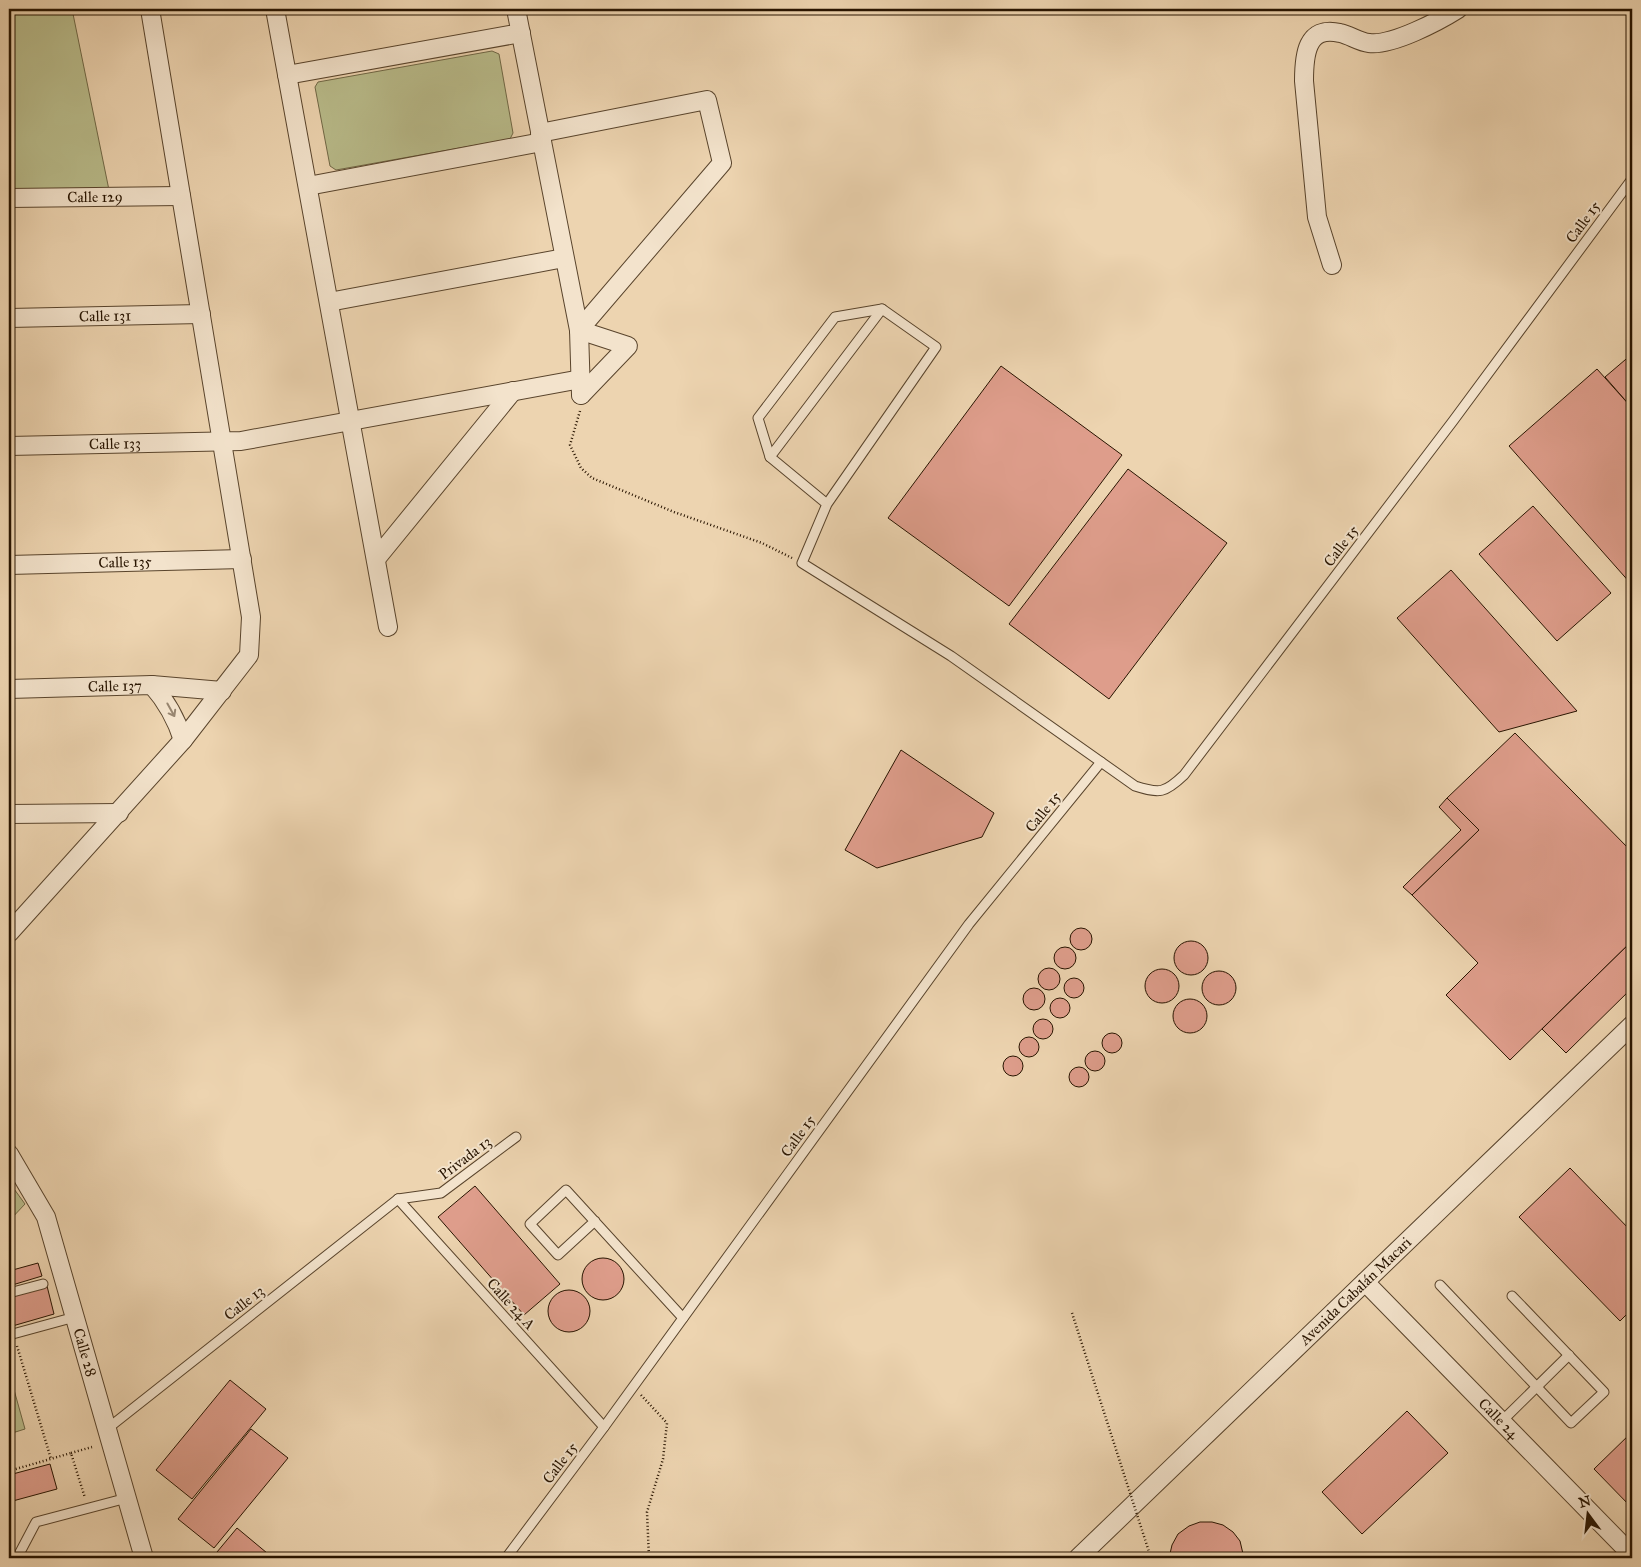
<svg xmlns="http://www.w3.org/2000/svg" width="1641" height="1567" font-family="'IM FELL Great Primer',serif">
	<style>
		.green { fill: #b9bc8b; stroke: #706846 }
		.building { fill: #de9d8b; stroke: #281400 }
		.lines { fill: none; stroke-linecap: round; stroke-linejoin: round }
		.lane-casing { stroke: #59442c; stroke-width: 11 }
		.street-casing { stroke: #59442c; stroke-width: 20 }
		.path { stroke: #281400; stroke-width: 2.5; stroke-dasharray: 1 2.5; stroke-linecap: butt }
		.lane { stroke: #f3e3cc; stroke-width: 9 }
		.street { stroke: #f3e3cc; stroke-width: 18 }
		.path-bridge { stroke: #281400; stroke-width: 2.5; stroke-dasharray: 1 2.5; stroke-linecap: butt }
		.oneway { stroke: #988670 }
		.labels { text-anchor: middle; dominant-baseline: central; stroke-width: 4; stroke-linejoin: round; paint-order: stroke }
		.street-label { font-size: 15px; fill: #281400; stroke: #f3e3cc }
	</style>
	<rect width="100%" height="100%" fill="#edd4b0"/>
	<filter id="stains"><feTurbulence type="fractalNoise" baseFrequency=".004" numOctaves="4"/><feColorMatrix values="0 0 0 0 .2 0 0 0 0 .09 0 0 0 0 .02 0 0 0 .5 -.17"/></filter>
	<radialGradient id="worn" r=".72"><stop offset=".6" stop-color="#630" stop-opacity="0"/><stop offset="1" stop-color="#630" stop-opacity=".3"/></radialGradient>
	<!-- green -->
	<g class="green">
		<polygon points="9,9 72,9 109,190 9,191"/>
		<polygon points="492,51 499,54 513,133 510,139 336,170 330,166 315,87 318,82"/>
		<polygon points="9,1182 25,1204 9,1221"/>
		<polygon points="9,1372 25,1429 9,1434"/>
	</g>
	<!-- building -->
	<g class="building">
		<polygon points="1632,354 1632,408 1605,377"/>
		<polygon points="1001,366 1122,455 1009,606 888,518"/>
		<polygon points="1597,369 1632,408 1632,585 1509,446"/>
		<polygon points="1128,469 1227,543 1109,699 1009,624"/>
		<polygon points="1533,506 1611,593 1557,641 1479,554"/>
		<polygon points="1451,570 1577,711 1499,732 1397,618"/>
		<polygon points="1515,733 1632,852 1632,941 1510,1060 1446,995 1478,963 1412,895 1479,830 1447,798"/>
		<polygon points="901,750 994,813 982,837 877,868 845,850"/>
		<polygon points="1447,798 1479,830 1412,895 1403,887 1461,830 1439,807"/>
		<circle cx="1081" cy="939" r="11"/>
		<polygon points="1632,941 1632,988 1566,1053 1542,1029"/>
		<circle cx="1191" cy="958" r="17"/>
		<circle cx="1065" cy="958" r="11"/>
		<circle cx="1049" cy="979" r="11"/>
		<circle cx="1162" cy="986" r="17"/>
		<circle cx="1219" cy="988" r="17"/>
		<circle cx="1074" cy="988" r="10"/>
		<circle cx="1034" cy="999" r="11"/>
		<circle cx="1060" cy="1008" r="10"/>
		<circle cx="1190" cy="1016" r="17"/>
		<circle cx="1043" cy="1029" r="10"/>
		<circle cx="1112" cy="1043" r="10"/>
		<circle cx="1029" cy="1047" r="10"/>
		<circle cx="1095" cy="1061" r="10"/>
		<circle cx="1013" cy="1066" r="10"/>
		<circle cx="1079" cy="1077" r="10"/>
		<polygon points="1570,1168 1632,1232 1632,1309 1620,1321 1519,1217"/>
		<polygon points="475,1186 560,1284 524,1315 438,1217"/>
		<circle cx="603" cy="1279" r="21"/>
		<polygon points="38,1263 42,1276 9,1286 9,1271"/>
		<polygon points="47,1286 54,1314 9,1327 9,1297"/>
		<circle cx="569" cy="1311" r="21"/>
		<polygon points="230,1380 266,1409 192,1499 156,1470"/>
		<polygon points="1407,1411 1448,1453 1362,1534 1322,1492"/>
		<polygon points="251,1429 288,1458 214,1548 178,1519"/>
		<polygon points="1632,1432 1632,1508 1594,1469"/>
		<polygon points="50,1464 57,1489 9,1502 9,1475"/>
		<polygon points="1200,1522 1212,1522 1223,1525 1233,1532 1240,1541 1244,1558 1169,1558 1172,1545 1178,1534 1189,1526"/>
		<polygon points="237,1528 273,1558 212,1558"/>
	</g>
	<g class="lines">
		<!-- lane casing -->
		<g class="lane-casing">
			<g id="lane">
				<polyline points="770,457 882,309"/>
				<path d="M827,504L770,457L758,418L835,317L882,309L936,347L827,504L802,563L951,656L1135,786C1160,794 1165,793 1184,775L1453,421L1632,179"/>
				<polyline points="398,1199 604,1427"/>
				<polyline points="398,1199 441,1193 516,1137"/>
				<polyline points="595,1221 558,1255 530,1224 566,1190 683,1318"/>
				<polyline points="1440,1285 1571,1423 1604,1392 1512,1296"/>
				<polyline points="9,1293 43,1284"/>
				<polyline points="9,1335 75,1317"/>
				<polyline points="1502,1421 1569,1355"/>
				<polyline points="107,1429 398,1199"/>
				<polyline points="17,1558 36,1522 127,1498"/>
				<polyline points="506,1558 604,1427 969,924 1101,762"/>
			</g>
		</g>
		<!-- street casing -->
		<g class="street-casing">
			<g id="street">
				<polyline points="275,9 388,627"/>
				<polyline points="516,9 579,330 581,395"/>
				<polyline points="287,75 521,33"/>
				<polyline points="540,133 707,100 722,163 579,330"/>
				<polyline points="308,186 542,142"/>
				<path id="s1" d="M9,198L181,196"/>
				<path d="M1332,265L1317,217L1304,81C1304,56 1306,25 1340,33C1350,35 1359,42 1369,43C1392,46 1439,21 1458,9"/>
				<polyline points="329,302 564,258"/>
				<path id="s2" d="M9,318L201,314"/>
				<polyline points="579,330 628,346 581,395"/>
				<path id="s3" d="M9,446L241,441L581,379"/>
				<polyline points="376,559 513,391"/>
				<path id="s4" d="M9,565L242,559"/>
				<path d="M152,685C167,702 176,718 183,740"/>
				<path id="s5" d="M9,689L152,685L222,691"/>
				<polyline points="9,814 119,813"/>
				<polyline points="9,933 183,740 249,655 251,617 150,9"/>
				<path id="s6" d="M9,1154L46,1217L144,1558"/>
				<path id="s7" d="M1365,1282L1632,1555"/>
				<path id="s8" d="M1078,1558L1632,1025"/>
			</g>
		</g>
		<!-- path -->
		<g class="path">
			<polyline points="580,411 570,445 581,468 592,478 674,512 762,543 792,558"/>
			<polyline points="17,1346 51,1459"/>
			<polyline points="641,1395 667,1423 663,1459 647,1512 649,1558"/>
			<polyline points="71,1453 92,1447"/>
			<polyline points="9,1471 71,1453 85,1498"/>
			<polyline points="1205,1558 1205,1553"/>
		</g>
		<!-- lane -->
		<use href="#lane" class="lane"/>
		<!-- street -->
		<use href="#street" class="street"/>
		<!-- path-bridge -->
		<polyline class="path-bridge" points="1072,1313 1151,1558"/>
	</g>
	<!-- one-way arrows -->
	<defs><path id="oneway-shaft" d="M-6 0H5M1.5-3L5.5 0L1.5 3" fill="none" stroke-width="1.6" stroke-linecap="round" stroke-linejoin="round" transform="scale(1.25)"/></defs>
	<use class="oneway" href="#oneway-shaft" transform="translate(171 710) rotate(61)"/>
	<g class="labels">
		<!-- street labels -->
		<g class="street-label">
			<text stroke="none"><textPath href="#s1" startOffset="86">Calle 129</textPath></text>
			<text transform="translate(1583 222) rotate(-54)">Calle 15</text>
			<text stroke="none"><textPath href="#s2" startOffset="96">Calle 131</textPath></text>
			<text stroke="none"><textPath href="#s3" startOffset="106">Calle 133</textPath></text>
			<text transform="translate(1341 546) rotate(-53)">Calle 15</text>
			<text stroke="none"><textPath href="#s4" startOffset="116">Calle 135</textPath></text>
			<text stroke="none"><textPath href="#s5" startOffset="106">Calle 137</textPath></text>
			<text transform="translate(1043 812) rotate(-51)">Calle 15</text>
			<text transform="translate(798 1136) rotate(-54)">Calle 15</text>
			<text transform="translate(465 1158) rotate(-37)">Privada 13</text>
			<text stroke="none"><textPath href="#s8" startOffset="385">Avenida Cabalán Macari</textPath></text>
			<text transform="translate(244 1303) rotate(-38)">Calle 13</text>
			<text transform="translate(511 1304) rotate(48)">Calle 24 A</text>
			<text stroke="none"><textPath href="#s6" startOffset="214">Calle 28</textPath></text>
			<text stroke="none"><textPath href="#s7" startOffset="191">Calle 24</textPath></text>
			<text transform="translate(560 1463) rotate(-53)">Calle 15</text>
		</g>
	</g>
	<!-- margin -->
	<rect width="1641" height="1567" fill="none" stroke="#edd4b0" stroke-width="30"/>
	<rect x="10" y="10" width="1621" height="1547" fill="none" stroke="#281400" stroke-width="2.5"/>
	<rect x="15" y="15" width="1611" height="1537" fill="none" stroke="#281400"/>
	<!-- north arrow -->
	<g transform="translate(1588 1514) rotate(345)" stroke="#f3e3cc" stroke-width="4" paint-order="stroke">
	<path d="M0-4L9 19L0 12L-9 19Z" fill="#281400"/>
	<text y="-8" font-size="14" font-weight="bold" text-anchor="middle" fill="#281400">N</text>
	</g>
	<rect width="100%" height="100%" filter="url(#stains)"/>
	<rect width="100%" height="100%" fill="url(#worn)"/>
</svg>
